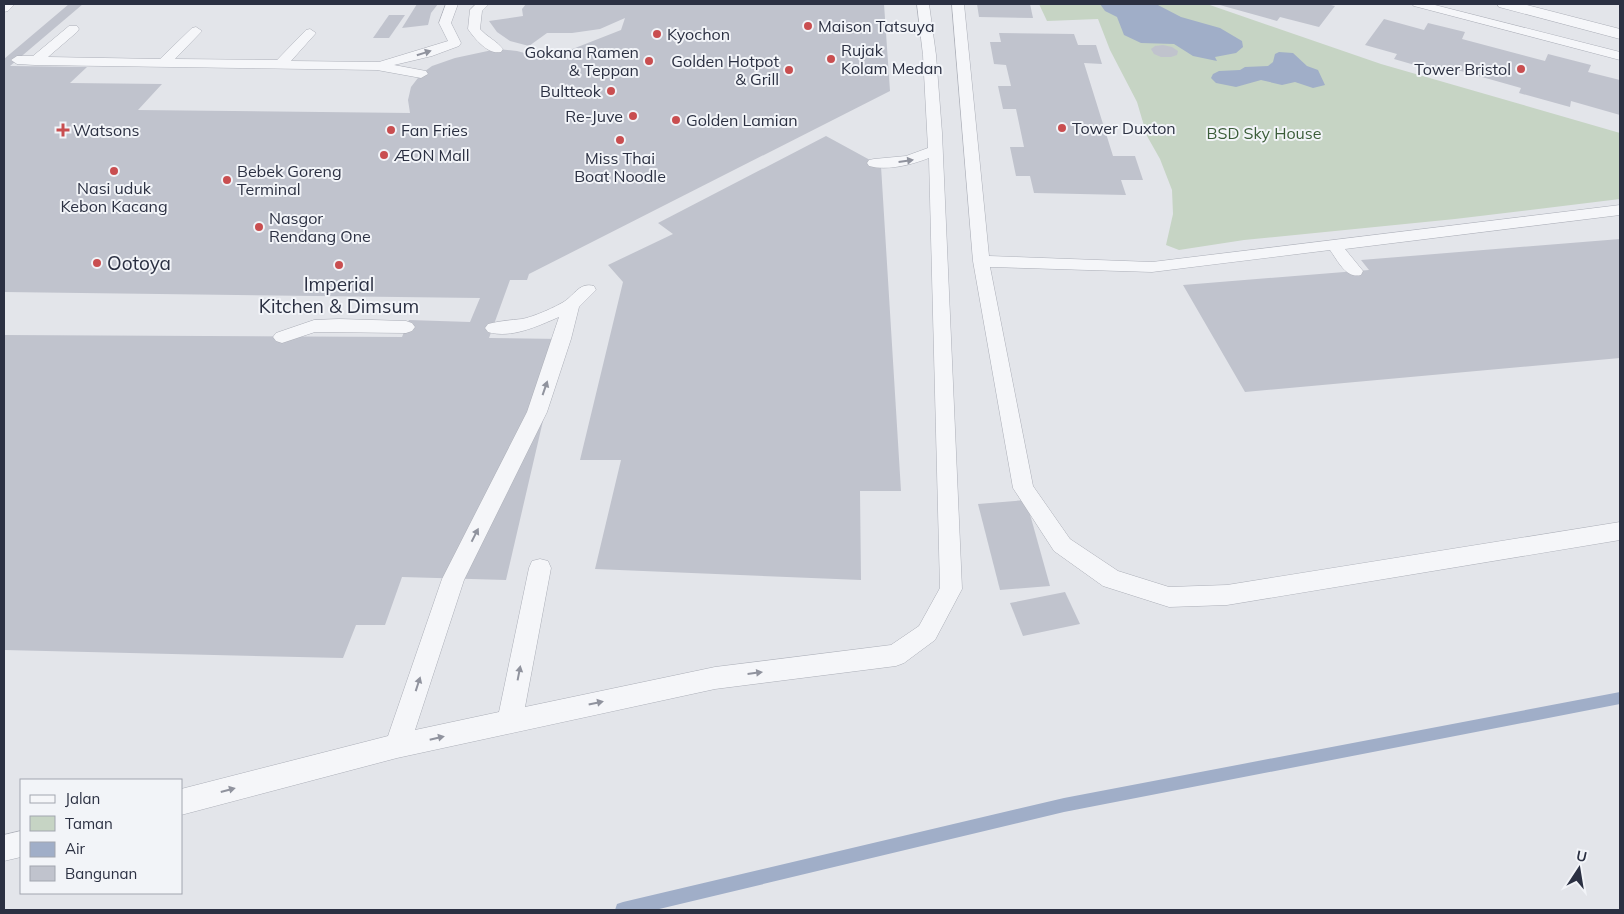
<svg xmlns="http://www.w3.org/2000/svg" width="1624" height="914" font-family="Mulish,sans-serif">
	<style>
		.green { fill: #c6d4c4 }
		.water { fill: #a0aec8 }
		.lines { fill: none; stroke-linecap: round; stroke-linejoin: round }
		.stream { fill: #a0aec8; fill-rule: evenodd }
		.building { fill: #c0c3cd }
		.lane-casing { stroke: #acafb8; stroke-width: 1 }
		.street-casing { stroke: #acafb8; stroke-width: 1 }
		.lane { fill: #f5f6f9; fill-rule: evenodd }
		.street { fill: #f5f6f9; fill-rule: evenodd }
		.oneway { fill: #90939e }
		.poi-dot { fill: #c94e50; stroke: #f2f4f8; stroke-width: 2 }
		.labels { text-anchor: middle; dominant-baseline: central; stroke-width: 4; stroke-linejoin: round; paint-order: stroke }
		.far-poi-label { font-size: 16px; fill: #2b3042; stroke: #f2f4f8; text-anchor: start }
		.far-park-label { font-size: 16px; fill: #3b5d39; stroke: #f2f4f8 }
		.poi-label { font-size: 19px; fill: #2b3042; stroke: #f2f4f8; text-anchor: start }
	</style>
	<rect width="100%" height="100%" fill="#e3e5ea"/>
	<!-- green -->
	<polygon class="green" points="1039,4 1207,4 1381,64 1620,133 1620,199 1455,219 1244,240 1179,250 1166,245 1173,214 1172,190 1160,159 1147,136 1137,102 1110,50 1098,19 1047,21"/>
	<!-- water -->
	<g class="water">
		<polygon points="1100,4 1156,4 1181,17 1220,28 1242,41 1243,47 1236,53 1215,57 1217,61 1193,56 1174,44 1141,43 1124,35 1117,17 1105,11"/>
		<polygon points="1279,52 1293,53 1307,66 1318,70 1325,85 1313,88 1295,82 1282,85 1261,80 1236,87 1216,83 1211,78 1213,74 1219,71 1240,70 1245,67 1268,66 1273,62 1275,54"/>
	</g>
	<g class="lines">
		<!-- stream -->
		<polygon class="stream" points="1620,692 1620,704 1064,812 655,910 615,910 617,904 623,902 1064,798"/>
	</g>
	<!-- building -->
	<g class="building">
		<polygon points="69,4 83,4 10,66 87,67 70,83 162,84 138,110 410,113 408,100 411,87 421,74 432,66 455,58 497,49 517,51 547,59 621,30 625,18 600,29 572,33 547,33 529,46 510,41 497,32 489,21 523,16 522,9 526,4 884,4 890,91 529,274 527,280 510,280 489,338 562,339 506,580 402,577 385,625 356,625 343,658 4,650 4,335 402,337 409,320 470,322 480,298 4,292 4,59"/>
		<polygon points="417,4 438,4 431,13 428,25 402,28"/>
		<polygon points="977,4 1030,4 1033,18 979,17"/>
		<polygon points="1216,4 1327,4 1335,6 1319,27 1280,17 1277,21"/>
		<polygon points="389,15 405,15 389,38 373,38"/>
		<polygon points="1384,19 1424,30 1428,23 1465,32 1462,39 1545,61 1548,54 1591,65 1588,72 1620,80 1620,115 1571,101 1570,107 1519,93 1521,88 1443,66 1439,72 1394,59 1397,54 1365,45"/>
		<polygon points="999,33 1074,34 1078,45 1096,45 1102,64 1084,63 1113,156 1135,156 1143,180 1121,180 1126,195 1034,193 1030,176 1016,176 1010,147 1024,147 1016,109 1003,109 998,86 1011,86 1006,65 994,64 990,42 1001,42"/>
		<polygon points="1163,45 1172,47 1178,51 1177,55 1171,57 1161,57 1154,54 1151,49 1155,46"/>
		<polygon points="826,136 881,166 901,491 860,491 861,580 595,569 621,460 580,460 623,282 608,265 673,234 658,223"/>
		<polygon points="1620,239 1620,358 1245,392 1183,285 1369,270 1361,260"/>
		<polygon points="1026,500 1050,586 1000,590 978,504"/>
		<polygon points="1065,592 1080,624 1023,636 1010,603"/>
	</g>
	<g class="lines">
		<!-- lane casing -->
		<g class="lane-casing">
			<g id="lane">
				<polygon points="4,4 15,4 8,11 4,12"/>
				<polygon points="446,4 458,4 451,23 461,43 459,46 432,56 394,65 426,71 428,74 421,78 377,70 35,65 17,64 11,60 17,56 33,56 69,26 77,26 79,29 77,32 48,57 160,59 192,28 196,27 202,31 175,59 277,60 306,30 310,29 316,33 291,61 379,62 448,41 439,23"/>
				<path d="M476,4H489L482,11L480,29C487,37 497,41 503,49L501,52C488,55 475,39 468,29L470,10Z"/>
				<path d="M917,4H929L936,55L942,133L962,589L935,640L904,663L896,666L715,689L397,758L181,815V789L388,736L442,579L527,412L559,317C538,326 511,339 488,332L485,328L488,324C499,321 511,320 522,319C533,317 556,307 565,301C575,294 580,282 594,286L596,290L579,307L571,339L547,412L464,580L415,730L499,712L529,568L532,561L540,559L548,561L551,568L525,707L715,667L891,645L919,626L940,588L929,158C911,165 887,171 869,166L867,163L869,160L874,159L906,156L928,148L923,55Z"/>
				<path d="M952,4H964L989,256L1152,262L1620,205V215L1345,249L1363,271L1361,275C1346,279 1338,261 1330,250L1152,272L990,267L1033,486L1070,539L1118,571L1169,587L1227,585L1620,522V540L1227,605L1169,607L1103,586L1054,551L1013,488L973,261Z"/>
				<polygon points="1412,4 1431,4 1620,52 1620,60 1414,6"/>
				<polygon points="339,319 406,321 412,323 415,327 412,331 406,333 315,332 282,343 276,341 273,337 276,333 314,320"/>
				<polygon points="21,831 21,857 4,861 4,835"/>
			</g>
		</g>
		<!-- street casing -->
		<g class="street-casing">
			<polygon id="street" points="1497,4 1523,4 1620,29 1620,39 1499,7"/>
		</g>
		<!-- lane -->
		<use href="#lane" class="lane"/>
		<!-- street -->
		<use href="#street" class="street"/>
	</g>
	<!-- one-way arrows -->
	<defs><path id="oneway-solid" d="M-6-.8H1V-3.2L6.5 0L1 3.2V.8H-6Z" transform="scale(1.25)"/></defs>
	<g class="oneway">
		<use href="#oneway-solid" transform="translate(424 53) rotate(-17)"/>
		<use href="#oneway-solid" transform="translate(906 161) rotate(-8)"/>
		<use href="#oneway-solid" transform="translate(545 388) rotate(-71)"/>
		<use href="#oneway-solid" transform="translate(475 535) rotate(-63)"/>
		<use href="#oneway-solid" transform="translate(519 673) rotate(-79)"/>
		<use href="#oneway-solid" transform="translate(755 673) rotate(-7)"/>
		<use href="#oneway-solid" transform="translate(418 684) rotate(-72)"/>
		<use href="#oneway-solid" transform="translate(596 703) rotate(-12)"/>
		<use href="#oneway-solid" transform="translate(437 738) rotate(-13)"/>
		<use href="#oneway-solid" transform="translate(228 790) rotate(-15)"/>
	</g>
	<!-- markers -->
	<g class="poi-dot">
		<circle cx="808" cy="26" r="5"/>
		<circle cx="657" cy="34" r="5"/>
		<circle cx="831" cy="59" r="5"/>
		<circle cx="649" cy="61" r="5"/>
		<circle cx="1521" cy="69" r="5"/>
		<circle cx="789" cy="70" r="5"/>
		<circle cx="611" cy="91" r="5"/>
		<circle cx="633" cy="116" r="5"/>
		<circle cx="676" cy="120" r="5"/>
		<circle cx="1062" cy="128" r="5"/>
		<path d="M60.5 122.5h5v5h5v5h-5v5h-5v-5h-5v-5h5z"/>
		<circle cx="391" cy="130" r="5"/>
		<circle cx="620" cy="140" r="5"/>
		<circle cx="384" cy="155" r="5"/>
		<circle cx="114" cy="171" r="5"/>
		<circle cx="227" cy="180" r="5"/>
		<circle cx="259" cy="227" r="5"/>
		<circle cx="97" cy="263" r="5"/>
		<circle cx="339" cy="265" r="5"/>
	</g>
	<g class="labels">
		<!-- far-poi labels -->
		<g class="far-poi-label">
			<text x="818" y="26">Maison Tatsuya</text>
			<text x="667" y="34">Kyochon</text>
			<text x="841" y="50">Rujak<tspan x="841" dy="18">Kolam Medan</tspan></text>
			<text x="639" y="52" text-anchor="end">Gokana Ramen<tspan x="639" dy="18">&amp; Teppan</tspan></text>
			<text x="779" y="61" text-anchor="end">Golden Hotpot<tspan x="779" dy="18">&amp; Grill</tspan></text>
			<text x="1511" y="69" text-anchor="end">Tower Bristol</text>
			<text x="601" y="91" text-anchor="end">Bultteok</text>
			<text x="623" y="116" text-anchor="end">Re-Juve</text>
			<text x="686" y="120">Golden Lamian</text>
			<text x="1072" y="128">Tower Duxton</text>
			<text x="73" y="130">Watsons</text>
			<text x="401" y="130">Fan Fries</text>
			<text x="394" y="155">ÆON Mall</text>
			<text x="620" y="158" text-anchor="middle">Miss Thai<tspan x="620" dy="18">Boat Noodle</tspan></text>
			<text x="237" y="171">Bebek Goreng<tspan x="237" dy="18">Terminal</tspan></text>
			<text x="114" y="188" text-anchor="middle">Nasi uduk<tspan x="114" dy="18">Kebon Kacang</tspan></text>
			<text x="269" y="218">Nasgor<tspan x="269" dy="18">Rendang One</tspan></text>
		</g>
		<!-- far-park labels -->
		<g class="far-park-label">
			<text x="1264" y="133">BSD Sky House</text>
		</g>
		<!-- poi labels -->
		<g class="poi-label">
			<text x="107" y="263">Ootoya</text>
			<text x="339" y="284" text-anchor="middle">Imperial<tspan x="339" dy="22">Kitchen &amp; Dimsum</tspan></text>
		</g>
	</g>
	<!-- border -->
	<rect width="1624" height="914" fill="none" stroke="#2b3042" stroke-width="10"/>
	<!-- legend -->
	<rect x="20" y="779" width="162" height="115" fill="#f2f4f8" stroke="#a2a6af"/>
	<rect x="30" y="795" width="25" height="8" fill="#f5f6f9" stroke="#a2a6af"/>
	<text x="65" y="804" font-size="15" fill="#2b3042">Jalan</text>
	<rect x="30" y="816" width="25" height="15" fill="#c6d4c4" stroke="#a2a6af"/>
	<text x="65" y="829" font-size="15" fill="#2b3042">Taman</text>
	<rect x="30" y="842" width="25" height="15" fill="#a0aec8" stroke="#a2a6af"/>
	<text x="65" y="854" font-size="15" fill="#2b3042">Air</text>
	<rect x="30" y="866" width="25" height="15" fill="#c0c3cd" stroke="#a2a6af"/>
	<text x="65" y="879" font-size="15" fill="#2b3042">Bangunan</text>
	<!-- north arrow -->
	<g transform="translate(1579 869) rotate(12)" stroke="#f2f4f8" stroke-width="4" paint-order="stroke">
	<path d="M0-4L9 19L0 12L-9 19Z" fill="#2b3042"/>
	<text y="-8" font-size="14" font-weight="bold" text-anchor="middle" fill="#2b3042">U</text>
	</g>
</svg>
